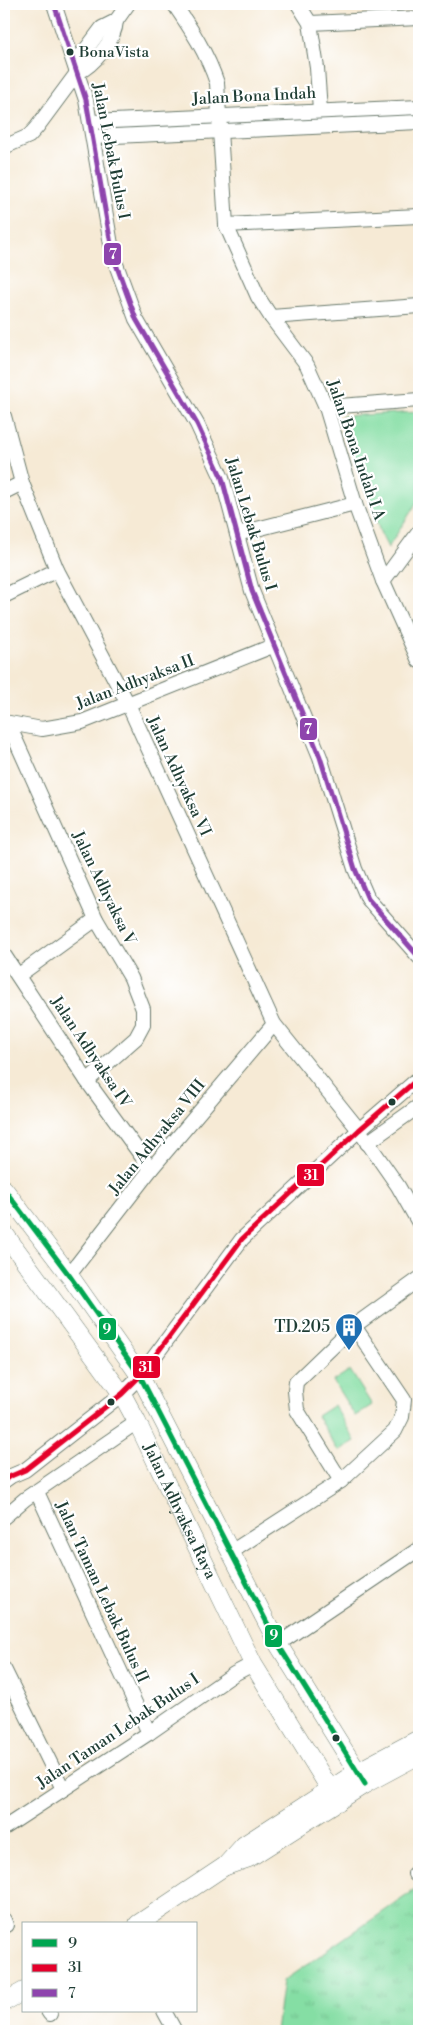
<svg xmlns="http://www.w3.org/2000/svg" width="423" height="2035" font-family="'Libre Bodoni',serif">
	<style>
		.grass { fill: url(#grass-tufts); stroke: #528e6c }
		.park { fill: #85dea4; stroke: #528e6c }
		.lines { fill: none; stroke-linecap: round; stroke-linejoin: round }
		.minor-casing { stroke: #6a7a6c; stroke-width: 16 }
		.major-casing { stroke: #6a7a6c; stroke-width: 19 }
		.minor { stroke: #fff; stroke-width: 14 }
		.major { stroke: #fff; stroke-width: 18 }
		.bus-1-casing { stroke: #fff; stroke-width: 9 }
		.bus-2-casing { stroke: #fff; stroke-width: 9 }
		.bus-3-casing { stroke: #fff; stroke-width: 9 }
		.bus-1 { stroke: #00a651; stroke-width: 5 }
		.bus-2 { stroke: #e4002b; stroke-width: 5 }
		.bus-3 { stroke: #8e44ad; stroke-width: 5 }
		.bus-dot { fill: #1f3d34; stroke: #fff; stroke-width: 2 }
		.labels { text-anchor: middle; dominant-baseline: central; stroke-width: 4.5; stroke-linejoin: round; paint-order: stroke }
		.bus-label { font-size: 15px; fill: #1f3d34; stroke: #fff; text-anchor: start }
		.street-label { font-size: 16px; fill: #1f3d34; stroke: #fff }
		.poi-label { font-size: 16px; fill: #1f3d34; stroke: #fff; text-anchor: end }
		.line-badge { stroke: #fff; stroke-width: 2 }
		.badge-label { font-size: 14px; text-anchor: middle; font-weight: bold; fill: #fff }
	</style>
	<defs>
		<pattern id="grass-tufts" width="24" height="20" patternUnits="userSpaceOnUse" patternTransform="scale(1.25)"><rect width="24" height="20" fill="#85dea4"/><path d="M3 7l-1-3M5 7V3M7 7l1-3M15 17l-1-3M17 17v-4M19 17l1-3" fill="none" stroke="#72bf8e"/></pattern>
	</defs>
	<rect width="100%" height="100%" fill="#fff"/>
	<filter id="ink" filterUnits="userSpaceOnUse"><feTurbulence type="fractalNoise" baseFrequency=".02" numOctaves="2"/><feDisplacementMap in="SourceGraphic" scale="10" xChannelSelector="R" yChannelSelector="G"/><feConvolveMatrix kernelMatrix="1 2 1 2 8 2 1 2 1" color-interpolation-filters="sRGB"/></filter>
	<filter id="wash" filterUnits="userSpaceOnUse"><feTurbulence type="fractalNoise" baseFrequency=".0096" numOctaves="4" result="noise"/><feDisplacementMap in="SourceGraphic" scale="20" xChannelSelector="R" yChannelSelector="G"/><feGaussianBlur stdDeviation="1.12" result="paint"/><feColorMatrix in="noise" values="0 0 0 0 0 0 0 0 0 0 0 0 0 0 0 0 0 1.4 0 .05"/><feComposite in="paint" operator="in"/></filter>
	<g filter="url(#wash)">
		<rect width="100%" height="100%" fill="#f6ead5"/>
		<!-- grass -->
		<polygon class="grass" points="419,1887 419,2031 276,2031 283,1981"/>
		<!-- park -->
		<g class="park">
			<polygon points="419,412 419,499 388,548 380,532 342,416"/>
			<polygon points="350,1370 372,1405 355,1416 333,1381"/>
			<polygon points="334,1405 355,1441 338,1451 317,1416"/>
		</g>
	</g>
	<g filter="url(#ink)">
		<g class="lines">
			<!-- minor casing -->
			<g class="minor-casing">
				<g id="minor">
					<polyline points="54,4 86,100 113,256 136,319 197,424 222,478 252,591 320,757 355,869 368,899 419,957"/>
					<path d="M174,4C191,29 207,53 217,83L226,225L258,297L271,317L307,365L326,407L355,504L383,581L419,661"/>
					<polyline points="298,4 310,23 317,68 320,110"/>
					<polyline points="310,23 419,18"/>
					<path d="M77,73C94,65 115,40 116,21"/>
					<polyline points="91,122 419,107"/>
					<polyline points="93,137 419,122"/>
					<polyline points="4,147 29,136 37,127 77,73 81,56 102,28 116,21 128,4"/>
					<polyline points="226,225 419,216"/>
					<polyline points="271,317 419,306"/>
					<polyline points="326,407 419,400"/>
					<polyline points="4,416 22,483 57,570 128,704 274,1024 359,1130 398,1186 419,1223"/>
					<polyline points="4,492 22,483"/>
					<polyline points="237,534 355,504"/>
					<polyline points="383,581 419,532"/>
					<polyline points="4,596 57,570"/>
					<polyline points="4,722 42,729 82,722 275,645"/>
					<polyline points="8,723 96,919 131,978 143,1009 143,1025 136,1038 87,1081"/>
					<polyline points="4,955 87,1081 151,1169"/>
					<polyline points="19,975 96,919"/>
					<polyline points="367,1143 419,1106"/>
					<polyline points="69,1275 151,1169 274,1024"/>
					<polyline points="4,1481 11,1476 25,1470 122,1394 140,1376 242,1239 359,1130 419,1078"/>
					<polyline points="341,1481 297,1410 295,1391 296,1382 354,1326 419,1279"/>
					<polyline points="37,1492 149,1733"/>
					<polyline points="4,1517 25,1499 137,1422"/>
					<polyline points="231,1552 341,1481 395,1431 402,1417 404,1400 354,1326"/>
					<polyline points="278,1644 419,1549"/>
					<polyline points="4,1669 63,1789"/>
					<polyline points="4,1828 149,1733 234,1674 253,1664"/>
					<polyline points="415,1874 419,1871"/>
					<polyline points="4,1920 6,1925"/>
					<polyline points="48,2011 50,2014"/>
					<polyline points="164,2011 175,2031"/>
				</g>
			</g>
			<!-- major casing -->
			<g class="major-casing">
				<g id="major">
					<polyline points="4,1189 69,1275 140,1376 278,1644 365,1784"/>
					<path id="s1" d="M4,1233L122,1394L137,1422L253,1664L338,1802"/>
					<polyline points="226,1866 249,1858 365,1784 419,1755"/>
					<polyline points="138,1924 225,1866 244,1845 357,1772 419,1739"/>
					<polyline points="4,2002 24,1991"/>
				</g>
			</g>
			<!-- minor -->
			<use href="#minor" class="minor"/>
			<!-- major -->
			<use href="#major" class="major"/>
			<!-- bus-1 casing -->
			<g class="bus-1-casing">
				<polyline id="bus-1" points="4,1189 69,1275 140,1376 278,1644 365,1784"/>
			</g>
			<!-- bus-2 casing -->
			<g class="bus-2-casing">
				<polyline id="bus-2" points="4,1481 11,1476 25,1470 122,1394 140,1376 242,1239 359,1130 419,1078"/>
			</g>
			<!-- bus-3 casing -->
			<g class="bus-3-casing">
				<polyline id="bus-3" points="54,4 86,100 113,256 136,319 197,424 222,478 252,591 320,757 355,869 368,899 419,957"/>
			</g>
			<!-- bus-1 -->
			<use href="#bus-1" class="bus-1"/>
			<!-- bus-2 -->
			<use href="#bus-2" class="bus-2"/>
			<!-- bus-3 -->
			<use href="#bus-3" class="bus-3"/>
		</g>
	</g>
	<!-- icons -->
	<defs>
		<g id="building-pin" transform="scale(1.4375)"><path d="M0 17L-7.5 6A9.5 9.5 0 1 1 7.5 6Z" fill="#1f6fb2" stroke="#fff"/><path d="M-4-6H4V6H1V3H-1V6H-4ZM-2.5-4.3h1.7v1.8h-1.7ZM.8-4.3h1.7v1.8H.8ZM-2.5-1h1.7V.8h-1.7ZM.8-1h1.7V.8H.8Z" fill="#fff"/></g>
	</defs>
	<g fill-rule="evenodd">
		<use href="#building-pin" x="349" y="1327"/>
	</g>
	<!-- markers -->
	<g class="bus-dot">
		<circle cx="70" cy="52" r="4.5"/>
		<circle cx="392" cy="1102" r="4.5"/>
		<circle cx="111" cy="1402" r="4.5"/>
		<circle cx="336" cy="1738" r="4.5"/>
	</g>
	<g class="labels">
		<!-- bus labels -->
		<g class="bus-label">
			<text x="79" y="52">BonaVista</text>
		</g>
		<!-- street labels -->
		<g class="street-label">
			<text transform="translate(254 96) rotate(-3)">Jalan Bona Indah</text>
			<text transform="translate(111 151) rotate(79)">Jalan Lebak Bulus I</text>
			<text transform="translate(356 450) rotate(71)">Jalan Bona Indah I A</text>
			<text transform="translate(251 524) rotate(73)">Jalan Lebak Bulus I</text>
			<text transform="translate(135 682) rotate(-21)">Jalan Adhyaksa II</text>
			<text transform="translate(179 776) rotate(65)">Jalan Adhyaksa VI</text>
			<text transform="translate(104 888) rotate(64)">Jalan Adhyaksa V</text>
			<text transform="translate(91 1052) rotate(56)">Jalan Adhyaksa IV</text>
			<text transform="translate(157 1137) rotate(-51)">Jalan Adhyaksa VIII</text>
			<text stroke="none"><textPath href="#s1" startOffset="330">Jalan Adhyaksa Raya</textPath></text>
			<text transform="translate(102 1592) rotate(65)">Jalan Taman Lebak Bulus II</text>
			<text transform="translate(118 1731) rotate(-34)">Jalan Taman Lebak Bulus I</text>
		</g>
		<!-- poi labels -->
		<g class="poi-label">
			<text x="330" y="1327">TD.205</text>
		</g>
	</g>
	<g class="line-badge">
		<rect x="103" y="242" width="19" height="24" rx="5" fill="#8e44ad"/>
		<rect x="299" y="717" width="19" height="24" rx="5" fill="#8e44ad"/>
		<rect x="296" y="1163" width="29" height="24" rx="5" fill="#e4002b"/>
		<rect x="98" y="1317" width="19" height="24" rx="5" fill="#00a651"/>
		<rect x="132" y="1355" width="29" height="24" rx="5" fill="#e4002b"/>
		<rect x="264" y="1624" width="19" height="24" rx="5" fill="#00a651"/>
	</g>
	<g class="badge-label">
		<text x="113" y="259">7</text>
		<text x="308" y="734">7</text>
		<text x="311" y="1180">31</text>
		<text x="107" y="1334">9</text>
		<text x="146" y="1372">31</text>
		<text x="274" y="1640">9</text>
	</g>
	<!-- margin -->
	<rect width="423" height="2035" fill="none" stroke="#fff" stroke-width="20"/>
	<!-- legend -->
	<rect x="22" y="1922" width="175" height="90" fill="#ffffff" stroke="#a5b1ae"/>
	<rect x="32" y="1939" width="25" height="8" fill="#00a651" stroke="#a5b1ae"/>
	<text x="68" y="1948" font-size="15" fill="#1f3d34">9</text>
	<rect x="32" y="1964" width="25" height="8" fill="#e4002b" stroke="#a5b1ae"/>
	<text x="68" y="1972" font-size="15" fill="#1f3d34">31</text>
	<rect x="32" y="1989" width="25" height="8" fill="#8e44ad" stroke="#a5b1ae"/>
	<text x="68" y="1998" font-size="15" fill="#1f3d34">7</text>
</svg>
